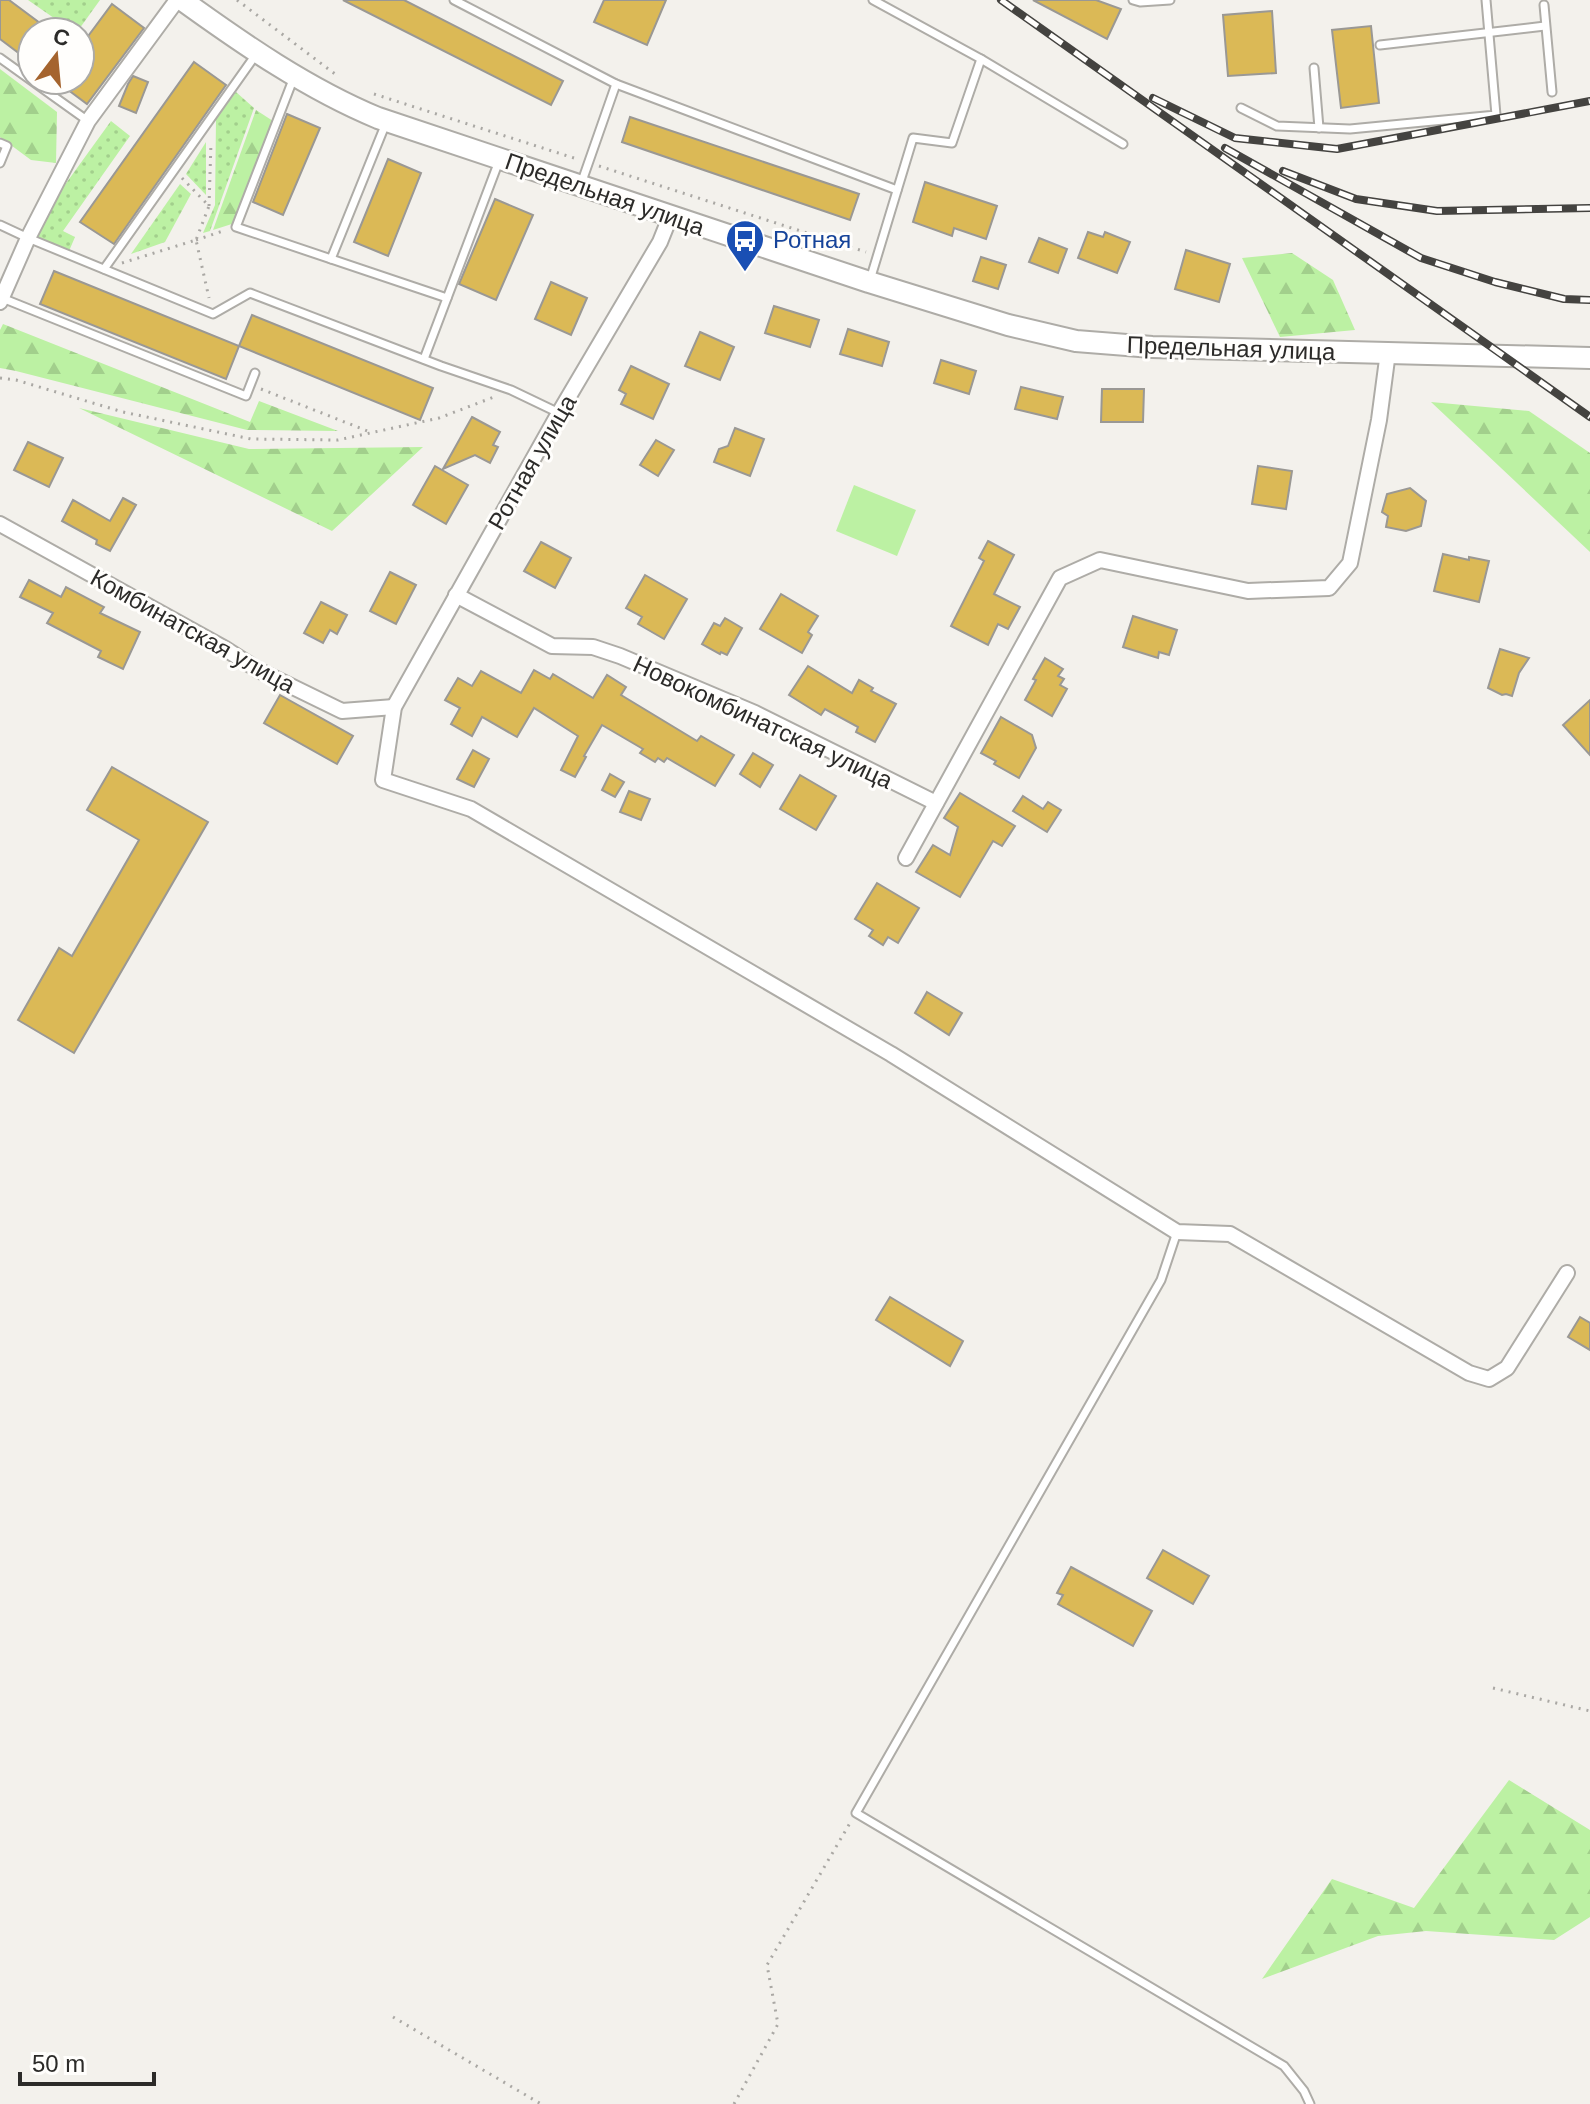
<svg xmlns="http://www.w3.org/2000/svg" width="1590" height="2104" font-family="Helvetica,sans-serif">
	<style>
		.grass { fill: url(#grass-dots) }
		.forest { fill: url(#forest-firs) }
		.pitch { fill: #bcf1a3 }
		.building { fill: #dbb956; stroke: #9a9894; stroke-width: 2 }
		.lines { fill: none; stroke-linecap: round; stroke-linejoin: round }
		.lane-casing { stroke: #aeaca7; stroke-width: 11 }
		.street-casing { stroke: #aeaca7; stroke-width: 18 }
		.secondary-casing { stroke: #aeaca7; stroke-width: 24 }
		.path { stroke: #aaa8a4; stroke-width: 3; stroke-dasharray: 2 6; stroke-linecap: butt }
		.lane { stroke: #fff; stroke-width: 7 }
		.street { stroke: #fff; stroke-width: 14 }
		.secondary { stroke: #fff; stroke-width: 20 }
		.rail-casing { stroke: #444340; stroke-width: 8 }
		.rail { stroke: #fffefc; stroke-width: 5; stroke-dasharray: 15; stroke-linecap: butt }
		.labels { text-anchor: middle; dominant-baseline: central; stroke-width: 6; stroke-linejoin: round; paint-order: stroke }
		.street-label { font-size: 24px; fill: #2c2b29; stroke: #fffefc }
		.transit-label { font-size: 24px; fill: #164399; stroke: #fffefc; text-anchor: start }
	</style>
	<defs>
		<pattern id="grass-dots" width="8" height="8" patternUnits="userSpaceOnUse" patternTransform="scale(2)"><rect width="8" height="8" fill="#bcf1a3"/><path d="M2 2h.1M6 6h.1" fill="none" stroke="#a2cf8c" stroke-width="1.8" stroke-linecap="round"/></pattern>
		<pattern id="forest-firs" width="22" height="20" patternUnits="userSpaceOnUse" patternTransform="scale(2)"><rect width="22" height="20" fill="#bcf1a3"/><path d="M5 1l3.5 6h-7zM16 11l3.5 6h-7z" fill="#a2cf8c"/></pattern>
	</defs>
	<rect width="100%" height="100%" fill="#f3f1ec"/>
	<!-- grass -->
	<g class="grass">
		<polygon points="28,0 100,0 77,32 74,32"/>
		<polygon points="236,92 254,108 210,231 203,233 215,205 216,119"/>
		<polygon points="111,121 130,136 63,231 75,237 69,251 37,238 59,193"/>
		<polygon points="206,142 206,195 186,174"/>
		<polygon points="180,184 191,194 165,242 131,254"/>
	</g>
	<!-- forest -->
	<g class="forest">
		<polygon points="0,69 57,112 56,163 31,160 0,137"/>
		<polygon points="256,110 273,121 235,223 213,230"/>
		<polygon points="1292,253 1333,280 1355,330 1280,337 1242,258"/>
		<polygon points="3,324 250,422 259,401 338,431 247,430 16,371 0,368 0,330"/>
		<polygon points="1431,402 1529,411 1590,453 1590,552"/>
		<polygon points="79,408 249,449 423,447 332,531"/>
		<polygon points="1509,1780 1590,1830 1590,1917 1554,1940 1426,1931 1378,1936 1262,1979 1332,1879 1414,1908"/>
	</g>
	<!-- pitch -->
	<polygon class="pitch" points="854,485 916,510 897,556 836,531"/>
	<!-- building -->
	<g class="building">
		<polygon points="0,0 9,0 52,32 32,32 32,47 24,57 0,39"/>
		<polygon points="343,0 404,0 563,81 551,105"/>
		<polygon points="604,0 666,0 647,45 594,22"/>
		<polygon points="1033,0 1096,0 1121,9 1107,39"/>
		<polygon points="112,4 144,28 87,104 55,80 80,80 80,47"/>
		<polygon points="1272,11 1276,73 1228,76 1223,15"/>
		<polygon points="1371,26 1379,103 1341,108 1332,30"/>
		<polygon points="194,62 226,85 114,244 80,222"/>
		<polygon points="133,76 148,82 136,113 119,106 128,84"/>
		<polygon points="287,114 320,128 283,215 253,202"/>
		<polygon points="630,117 859,194 850,220 622,142"/>
		<polygon points="388,159 421,173 388,256 354,242"/>
		<polygon points="925,182 997,206 986,239 954,228 952,236 913,222"/>
		<polygon points="495,199 533,215 496,300 459,284"/>
		<polygon points="1088,232 1103,237 1105,232 1130,242 1117,273 1078,258"/>
		<polygon points="1039,238 1067,249 1058,273 1029,262"/>
		<polygon points="1186,250 1230,264 1219,302 1175,289"/>
		<polygon points="981,257 1006,265 998,289 973,281"/>
		<polygon points="54,271 239,346 226,379 40,304"/>
		<polygon points="551,282 587,298 571,335 535,319"/>
		<polygon points="774,306 819,320 810,347 765,333"/>
		<polygon points="252,315 433,388 420,420 239,346"/>
		<polygon points="848,329 889,342 882,366 840,354"/>
		<polygon points="700,332 734,347 720,380 685,366"/>
		<polygon points="941,360 976,371 969,394 934,383"/>
		<polygon points="631,366 669,384 653,419 621,404 626,394 619,390"/>
		<polygon points="1021,387 1063,397 1057,419 1015,409"/>
		<polygon points="1102,389 1144,389 1143,422 1101,422"/>
		<polygon points="472,417 500,432 493,445 498,447 490,463 475,455 443,469"/>
		<polygon points="735,428 764,439 750,476 714,462 719,449 728,446"/>
		<polygon points="656,440 674,450 658,476 640,465"/>
		<polygon points="28,442 63,458 49,487 14,470"/>
		<polygon points="435,466 468,485 446,524 413,505"/>
		<polygon points="1258,466 1292,471 1286,509 1252,504"/>
		<polygon points="1410,488 1426,501 1421,526 1406,531 1386,527 1388,516 1382,512 1387,494"/>
		<polygon points="123,498 136,505 110,551 96,544 97,540 62,521 73,500 110,521"/>
		<polygon points="988,541 1014,555 994,594 1020,607 1008,629 998,624 988,645 951,626 984,561 979,558"/>
		<polygon points="541,542 571,558 555,588 524,571"/>
		<polygon points="1443,554 1469,560 1469,557 1489,561 1479,602 1434,591"/>
		<polygon points="390,572 416,585 396,624 370,611"/>
		<polygon points="645,575 687,599 664,639 638,624 642,617 626,608"/>
		<polygon points="29,580 61,597 66,587 104,607 100,613 140,632 123,669 98,657 101,651 47,623 53,613 20,597"/>
		<polygon points="781,594 818,616 808,632 812,635 802,653 760,629"/>
		<polygon points="321,602 347,615 337,634 330,630 323,643 304,633"/>
		<polygon points="1133,616 1177,630 1169,655 1159,652 1158,658 1123,647"/>
		<polygon points="725,618 742,628 727,655 721,652 720,654 702,644 714,623 720,626"/>
		<polygon points="1500,649 1529,658 1519,673 1512,696 1506,694 1502,695 1488,688"/>
		<polygon points="1045,658 1063,669 1058,676 1064,679 1060,685 1067,689 1052,716 1025,700 1036,680 1033,679"/>
		<polygon points="808,666 852,693 859,680 873,688 871,691 896,704 875,742 856,732 858,727 825,709 821,715 789,695"/>
		<polygon points="534,670 550,679 553,674 593,698 607,675 626,687 621,695 697,741 701,736 734,755 715,786 667,758 664,762 658,758 655,762 640,753 643,749 602,725 584,756 586,757 575,777 561,770 578,736 534,708 517,737 482,717 472,736 451,724 460,708 445,700 458,678 472,686 481,671 521,693"/>
		<polygon points="280,695 353,736 337,764 264,723"/>
		<polygon points="1590,700 1590,755 1563,725"/>
		<polygon points="1001,717 1032,735 1036,748 1019,778 994,764 996,761 981,753"/>
		<polygon points="473,750 489,759 474,787 457,779"/>
		<polygon points="753,753 773,765 760,787 740,774"/>
		<polygon points="112,767 208,822 74,1053 18,1020 59,948 72,956 139,840 87,810"/>
		<polygon points="610,774 624,782 615,797 602,790"/>
		<polygon points="800,775 836,796 816,830 780,809"/>
		<polygon points="629,791 650,799 641,820 620,812"/>
		<polygon points="960,793 1015,826 1002,846 993,841 960,897 916,872 933,845 950,855 958,827 944,818"/>
		<polygon points="1023,796 1043,809 1048,802 1061,810 1047,832 1013,811"/>
		<polygon points="877,883 919,908 898,943 888,937 883,945 869,936 873,930 855,919"/>
		<polygon points="927,992 962,1013 949,1035 915,1013"/>
		<polygon points="890,1297 963,1341 950,1366 876,1320"/>
		<polygon points="1580,1317 1590,1323 1590,1350 1568,1337"/>
		<polygon points="1163,1550 1209,1576 1193,1604 1147,1578"/>
		<polygon points="1071,1567 1152,1611 1133,1646 1058,1604 1063,1595 1057,1593"/>
	</g>
	<g class="lines">
		<!-- lane casing -->
		<g class="lane-casing">
			<g id="lane">
				<polyline points="454,0 616,84 897,190"/>
				<polyline points="873,0 981,59 1123,144"/>
				<polyline points="1133,0 1140,2 1170,0"/>
				<polyline points="1544,5 1552,92"/>
				<polyline points="1380,45 1545,26"/>
				<polyline points="0,58 88,121"/>
				<polyline points="1314,68 1319,128"/>
				<polyline points="294,77 236,227 447,298"/>
				<polyline points="1241,108 1277,126 1350,129 1496,115 1486,0"/>
				<polyline points="0,143 7,146 0,163"/>
				<polyline points="581,184 616,84"/>
				<polyline points="0,225 28,238 213,314 250,293 441,366 511,390 559,413"/>
				<polyline points="331,259 386,123"/>
				<polyline points="104,269 257,53"/>
				<polyline points="870,280 913,138 952,143 981,59"/>
				<polyline points="2,298 246,396 255,373"/>
				<polyline points="424,359 499,161"/>
				<polyline points="1177,1232 1161,1280 856,1813 1284,2066 1304,2091 1310,2104"/>
			</g>
		</g>
		<!-- street casing -->
		<g class="street-casing">
			<g id="street">
				<polyline points="670,217 660,242 559,413 394,707 383,780 471,809 891,1054 1177,1232 1230,1234 1469,1373 1489,1379 1507,1368 1567,1273"/>
				<polyline points="0,302 28,238 88,121 177,0"/>
				<polyline points="0,524 224,648 258,670 342,711 394,707"/>
				<polyline points="456,595 552,646 593,647 620,656 755,713 936,803"/>
				<polyline points="906,858 1060,578 1100,560 1248,591 1329,588 1350,563 1379,420 1388,352"/>
			</g>
		</g>
		<!-- secondary casing -->
		<g class="secondary-casing">
			<path id="secondary" d="M182,0C243,44 308,89 378,118L869,282L1008,325L1076,341L1152,347L1590,358"/>
		</g>
		<!-- path -->
		<g class="path">
			<polyline points="237,0 339,77"/>
			<polyline points="374,94 577,159"/>
			<polyline points="599,166 866,252"/>
			<polyline points="182,178 209,206 196,240"/>
			<polyline points="209,206 211,142"/>
			<polyline points="196,240 223,231"/>
			<polyline points="122,263 196,240 209,298"/>
			<polyline points="0,378 16,380 123,412 251,439 338,440 439,418 494,397"/>
			<polyline points="261,389 370,432"/>
			<polyline points="1493,1688 1590,1711"/>
			<polyline points="393,2017 541,2104"/>
			<polyline points="734,2104 778,2024 767,1965 850,1823"/>
		</g>
		<!-- lane -->
		<use href="#lane" class="lane"/>
		<!-- street -->
		<use href="#street" class="street"/>
		<!-- secondary -->
		<use href="#secondary" class="secondary"/>
		<!-- rail casing -->
		<g class="rail-casing">
			<g id="rail">
				<polyline points="1001,0 1590,417"/>
				<polyline points="1153,98 1235,138 1337,149 1590,101"/>
				<polyline points="1225,148 1421,258 1495,282 1564,299 1590,300"/>
				<polyline points="1283,171 1356,199 1437,211 1590,208"/>
			</g>
		</g>
		<!-- rail -->
		<use href="#rail" class="rail"/>
	</g>
	<!-- icons -->
	<defs>
		<g id="bus-pin" transform="scale(2)"><path d="M0 17L-7.5 6A9.5 9.5 0 1 1 7.5 6Z" fill="#1a4fb4" stroke="#fffefc"/><path d="M-5-6H5V4H4V6H2V4H-2V6H-4V4H-5ZM-3.5-4V0h7V-4ZM-3.5 1.2v1.5H-2V1.2ZM2 1.2v1.5H3.5V1.2Z" fill="#fff"/></g>
	</defs>
	<g fill-rule="evenodd">
		<use href="#bus-pin" x="745" y="239"/>
	</g>
	<g class="labels">
		<!-- street labels -->
		<g class="street-label">
			<text transform="translate(605 194) rotate(19)">Предельная улица</text>
			<text transform="translate(1231 348) rotate(2)">Предельная улица</text>
			<text transform="translate(532 462) rotate(-60)">Ротная улица</text>
			<text transform="translate(193 631) rotate(29)">Комбинатская улица</text>
			<text transform="translate(763 722) rotate(25)">Новокомбинатская улица</text>
		</g>
		<!-- transit labels -->
		<g class="transit-label">
			<text x="773" y="239">Ротная</text>
		</g>
	</g>
	<!-- north arrow -->
	<g transform="translate(56 56) rotate(16)"><circle r="38" fill="#fffefc" stroke="#abaaa8" stroke-width="2"/>
	<path d="M0-6L14 30L0 20L-14 30Z" fill="#a5642e"/>
	<text y="-12" font-size="22" font-weight="bold" text-anchor="middle" fill="#2c2b29">С</text>
	</g>
	<!-- scale -->
	<path d="M20 2072v12h134v-12" fill="none" stroke="#2c2b29" stroke-width="4"/>
	<text x="32" y="2072" font-size="24" fill="#2c2b29" stroke="#fffefc" stroke-width="6" paint-order="stroke">50 m</text>
</svg>
